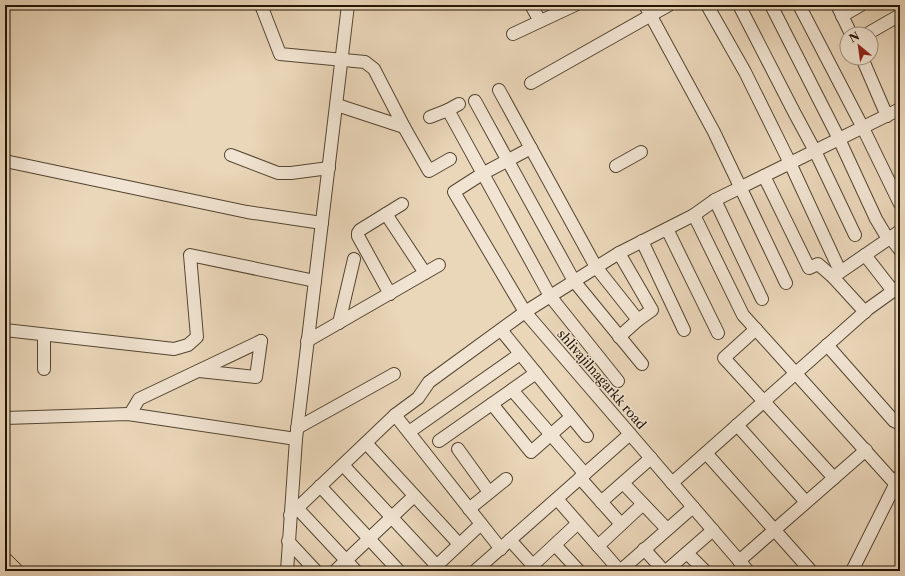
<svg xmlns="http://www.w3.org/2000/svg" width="905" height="576" font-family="'Libre Caslon Text',serif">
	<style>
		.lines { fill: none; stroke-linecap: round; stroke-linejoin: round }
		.minor-casing { stroke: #544531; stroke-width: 14 }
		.major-casing { stroke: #221504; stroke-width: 16 }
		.minor { stroke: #f1e4d2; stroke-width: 12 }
		.major { stroke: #ead6b9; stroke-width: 15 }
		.labels { text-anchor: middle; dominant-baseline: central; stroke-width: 3; stroke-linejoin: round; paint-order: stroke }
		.street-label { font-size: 13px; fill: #221504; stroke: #f1e4d2 }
	</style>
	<rect width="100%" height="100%" fill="#ead6b9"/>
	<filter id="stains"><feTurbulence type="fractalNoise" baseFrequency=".005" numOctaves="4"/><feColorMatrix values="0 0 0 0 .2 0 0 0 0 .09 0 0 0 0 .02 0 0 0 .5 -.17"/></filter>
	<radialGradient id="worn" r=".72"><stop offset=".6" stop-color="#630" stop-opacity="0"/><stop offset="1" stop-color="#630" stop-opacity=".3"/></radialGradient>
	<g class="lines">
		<!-- minor casing -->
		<g class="minor-casing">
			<g id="minor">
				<polyline points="261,5 280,54 365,62 374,69 404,127 429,171 450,159"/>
				<polyline points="531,5 540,21"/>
				<polyline points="645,5 714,132 786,283"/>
				<polyline points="707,5 745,72 790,163 840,271"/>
				<polyline points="739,5 794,112 815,151 855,235"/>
				<polyline points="771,5 839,139 876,219 888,239"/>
				<polyline points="799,5 863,128 900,204"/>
				<polyline points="837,5 851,34"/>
				<polyline points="842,16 861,5"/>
				<polyline points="513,34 575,5"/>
				<polyline points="867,34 900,15"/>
				<polyline points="862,58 887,116"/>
				<polyline points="531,83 669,5"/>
				<polyline points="499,90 596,267 638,320"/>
				<polyline points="475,101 574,281 642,364"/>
				<polyline points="459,104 448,110 550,296 618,381"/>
				<polyline points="337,105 404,127"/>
				<polyline points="430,117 448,110"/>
				<polyline points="531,148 482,174 454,192 525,312 748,571"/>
				<polyline points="231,155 278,173 291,173 329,168"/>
				<polyline points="5,161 247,212 322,223"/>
				<polyline points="616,166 641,152"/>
				<polyline points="764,176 809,268 818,264 833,277"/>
				<polyline points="715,200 762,299"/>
				<polyline points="386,214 425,273"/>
				<polyline points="694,215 743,315 900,489"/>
				<polyline points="667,229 718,333"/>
				<polyline points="890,237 900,250"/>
				<polyline points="642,241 684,330"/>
				<polyline points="619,253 652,310 638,320 619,337"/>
				<polyline points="865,255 893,291"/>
				<polyline points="390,294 358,236 358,233 360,230 402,204"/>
				<polyline points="865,312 833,277 900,231"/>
				<polyline points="339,323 354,259"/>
				<polyline points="756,329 724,358 834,478"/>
				<polyline points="5,330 174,349 188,345 197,337 190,255 315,281"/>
				<polyline points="501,330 587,436"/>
				<polyline points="44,335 44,369"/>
				<polyline points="307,341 439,265"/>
				<polyline points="827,345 894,421 900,424"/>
				<polyline points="199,371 256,377 261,341"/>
				<polyline points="512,390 585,474"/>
				<polyline points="492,404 531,452 571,417"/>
				<polyline points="130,414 139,399 261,341"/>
				<polyline points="395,415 501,549"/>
				<polyline points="5,418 128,414 296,439"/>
				<polyline points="737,425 806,502"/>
				<polyline points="297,428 394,374"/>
				<polyline points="409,432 520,354"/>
				<polyline points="439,441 536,373"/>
				<polyline points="366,443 459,544"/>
				<polyline points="458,449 489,492"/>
				<polyline points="706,453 811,571"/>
				<polyline points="343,465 437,566"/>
				<polyline points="580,478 621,524"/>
				<polyline points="623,483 667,529"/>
				<polyline points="672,483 868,309 900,286"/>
				<polyline points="320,486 399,571"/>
				<polyline points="557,499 620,571"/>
				<polyline points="601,502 651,458"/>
				<polyline points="297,508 356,571"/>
				<polyline points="469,509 506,479"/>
				<polyline points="290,515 395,415 418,398 429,382 525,312 619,253 694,215 715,200 900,109"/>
				<polyline points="510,540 538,571"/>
				<polyline points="288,541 316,571"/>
				<polyline points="555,545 579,571"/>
				<polyline points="598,546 643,504"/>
				<polyline points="644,549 664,571"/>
				<polyline points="687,553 705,571"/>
				<polyline points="739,561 866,450"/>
				<polyline points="533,565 578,523"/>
				<polyline points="432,570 481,524"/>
				<polyline points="287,571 296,439 348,5"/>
				<polyline points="335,571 414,496"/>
				<polyline points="475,571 630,434"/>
				<polyline points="620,571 693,507"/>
				<polyline points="666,571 713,530"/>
				<polyline points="852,571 899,477"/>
			</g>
		</g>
		<!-- major casing -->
		<g class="major-casing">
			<polyline id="major" points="5,560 16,571"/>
		</g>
		<!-- minor -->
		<use href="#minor" class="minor"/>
		<!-- major -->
		<use href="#major" class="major"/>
	</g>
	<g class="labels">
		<!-- street labels -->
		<g class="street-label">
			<text transform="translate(602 379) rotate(49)">shlivajilnagarkk road</text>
		</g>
	</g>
	<!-- margin -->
	<rect width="905" height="576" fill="none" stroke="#ead6b9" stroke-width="20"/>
	<rect x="6" y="6" width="893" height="564" fill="none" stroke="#221504" stroke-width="2"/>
	<rect x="10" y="10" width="885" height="556" fill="none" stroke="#221504"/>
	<!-- north arrow -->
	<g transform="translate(859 46) rotate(331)"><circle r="19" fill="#f1e4d2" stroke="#9e9180"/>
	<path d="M0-3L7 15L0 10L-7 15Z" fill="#8f2418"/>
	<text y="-6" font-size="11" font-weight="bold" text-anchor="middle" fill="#221504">N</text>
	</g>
	<rect width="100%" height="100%" filter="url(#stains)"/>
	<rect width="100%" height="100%" fill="url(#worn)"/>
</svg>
